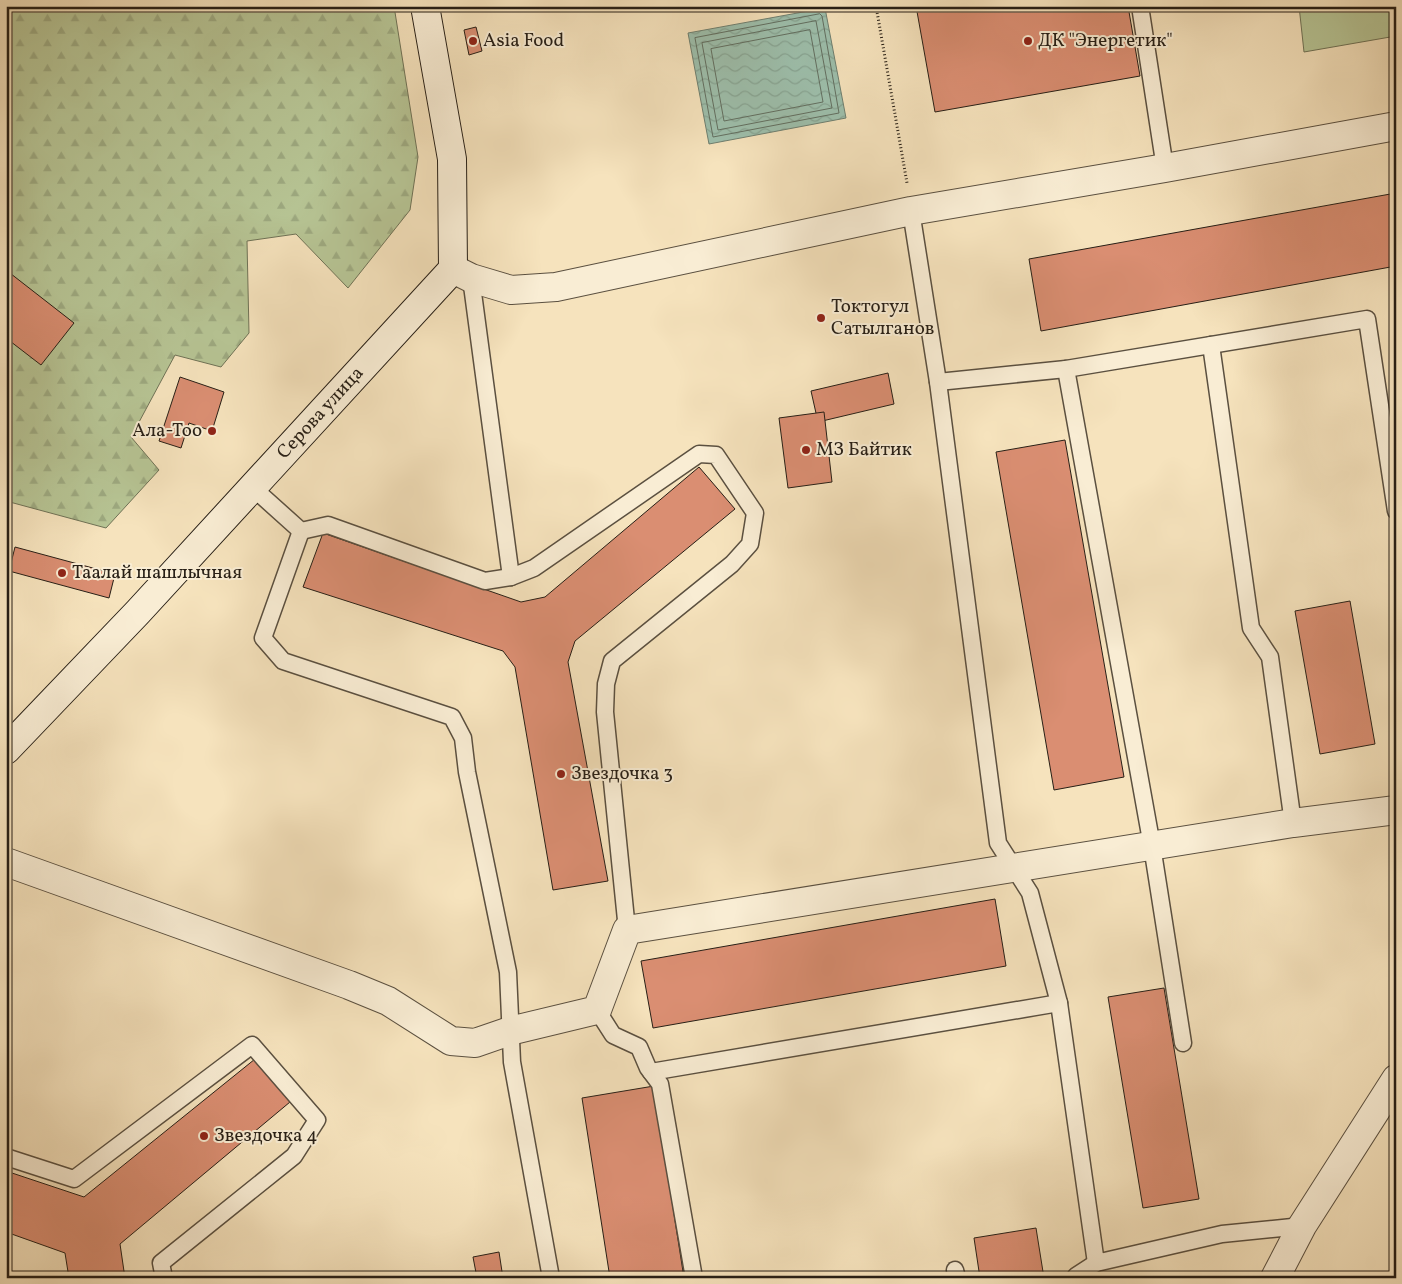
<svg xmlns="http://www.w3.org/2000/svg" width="1402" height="1284" font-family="Vollkorn,serif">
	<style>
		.forest { fill: url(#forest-firs); stroke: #6f7256 }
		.pitch { fill: #b7c595; stroke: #6f7256 }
		.water { fill: url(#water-waves); stroke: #6e7f70 }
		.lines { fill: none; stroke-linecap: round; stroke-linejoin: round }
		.shore { stroke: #626f61; stroke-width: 1 }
		.building { fill: #da8e72; stroke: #271f16 }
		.service-casing { stroke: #5b5040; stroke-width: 19 }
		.minor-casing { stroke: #5b5040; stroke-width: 30 }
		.secondary-casing { stroke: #271f16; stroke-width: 30 }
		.path { stroke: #271f16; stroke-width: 3; stroke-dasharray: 1 2.5; stroke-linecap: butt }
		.service { stroke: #f9edd4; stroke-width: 16 }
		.minor { stroke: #f9edd4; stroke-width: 28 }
		.secondary { stroke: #f9edd4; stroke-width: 28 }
		.poi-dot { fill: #8f2418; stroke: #f9edd4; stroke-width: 2 }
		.labels { text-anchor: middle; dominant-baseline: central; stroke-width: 4; stroke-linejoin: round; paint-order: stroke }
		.poi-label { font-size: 19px; fill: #271f16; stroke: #f9edd4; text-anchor: start }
		.street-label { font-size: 19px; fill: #271f16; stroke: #f9edd4 }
	</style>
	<defs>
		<pattern id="forest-firs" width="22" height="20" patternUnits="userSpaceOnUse" patternTransform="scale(1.25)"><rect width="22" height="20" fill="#b7c595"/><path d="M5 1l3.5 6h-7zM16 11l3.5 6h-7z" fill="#9da980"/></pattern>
		<pattern id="water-waves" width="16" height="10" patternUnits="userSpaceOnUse" patternTransform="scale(1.25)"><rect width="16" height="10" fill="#9dbfac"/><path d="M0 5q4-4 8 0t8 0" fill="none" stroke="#87a493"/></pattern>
	</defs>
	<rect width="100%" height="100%" fill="#f6e3bd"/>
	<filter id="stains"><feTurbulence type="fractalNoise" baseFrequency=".004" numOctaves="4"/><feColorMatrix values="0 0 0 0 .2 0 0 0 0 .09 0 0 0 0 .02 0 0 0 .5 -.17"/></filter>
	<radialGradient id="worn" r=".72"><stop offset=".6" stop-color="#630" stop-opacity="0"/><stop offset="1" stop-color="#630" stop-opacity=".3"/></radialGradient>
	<!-- forest -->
	<polygon class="forest" points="6,6 394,6 418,157 410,210 348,288 296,234 247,241 249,333 221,367 175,355 131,437 159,470 106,528 6,501"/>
	<!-- pitch -->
	<polygon class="pitch" points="1299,6 1396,6 1396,36 1304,52"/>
	<!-- water -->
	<polygon class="water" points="825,8 846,118 709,144 688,33"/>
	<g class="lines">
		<!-- shore -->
		<g class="shore">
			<polygon points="820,14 822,16 839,113 713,137 695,38"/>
			<polygon points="816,21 832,108 718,130 702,43"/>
			<polygon points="810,30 823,102 724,121 711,49"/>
		</g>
	</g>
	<!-- building -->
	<g class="building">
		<polygon points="916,6 1128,6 1140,76 935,112"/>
		<polygon points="476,27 482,51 469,55 464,30"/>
		<polygon points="1396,193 1396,266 1041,331 1029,259"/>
		<polygon points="6,270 74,323 41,365 6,338"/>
		<polygon points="888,373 894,404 818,422 811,391"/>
		<polygon points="180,377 224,392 212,431 189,423 181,448 159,441"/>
		<polygon points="824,412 832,482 788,488 779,418"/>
		<polygon points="1065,440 1124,777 1054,790 996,452"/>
		<polygon points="699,467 735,509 575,641 568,662 608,881 553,890 515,667 503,651 303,587 323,533 521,602 545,597"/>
		<polygon points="15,547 115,574 109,598 9,571"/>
		<polygon points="1350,601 1375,744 1320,754 1295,611"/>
		<polygon points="995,899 1006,966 653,1028 641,961"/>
		<polygon points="1164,988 1199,1199 1143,1208 1108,997"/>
		<polygon points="255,1059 290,1102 120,1244 125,1278 69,1278 65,1253 6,1232 6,1171 84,1197"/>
		<polygon points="654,1086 684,1278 610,1278 582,1098"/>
		<polygon points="1036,1228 1044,1278 980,1278 974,1238"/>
		<polygon points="499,1252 503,1278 477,1278 473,1257"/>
	</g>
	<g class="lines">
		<!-- service casing -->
		<g class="service-casing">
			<g id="service">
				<polyline points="1140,6 1165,168"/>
				<polyline points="911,211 938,382 998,843 1030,893 1059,1003 1096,1263 1222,1234 1302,1226"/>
				<polyline points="471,278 511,577"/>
				<polyline points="1211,345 1251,628 1270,657 1293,823"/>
				<polyline points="1066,369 1367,319 1396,511"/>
				<polyline points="938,382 1066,369 1152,846 1183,1043"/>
				<polyline points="252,487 301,531 328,525 485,581 511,577 534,568 699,454 716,455 755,513 750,544 732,564 612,661 606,684 605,712 627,930"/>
				<polyline points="301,531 263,638 283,661 452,717 463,738 467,772 508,972 512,1062 551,1278"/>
				<polyline points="597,1010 613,1035 639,1047 648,1068 660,1084 694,1278"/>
				<polyline points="651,1072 1059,1003"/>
				<polyline points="6,1157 74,1179 252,1045 317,1120 294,1156 161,1263 164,1278"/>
				<polyline points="955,1270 957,1278"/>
				<polyline points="1075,1278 1076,1276 1096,1263"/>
			</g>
		</g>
		<!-- minor casing -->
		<g class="minor-casing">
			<g id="minor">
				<polyline points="453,269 471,278 511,290 556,287 911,211 1165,168 1396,126"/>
				<polyline points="6,862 349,985 388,1001 451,1041 475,1043 510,1031 597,1010 627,930 1293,823 1396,810"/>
				<polyline points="1275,1278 1302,1226 1396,1079"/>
			</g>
		</g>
		<!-- secondary casing -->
		<g class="secondary-casing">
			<g id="secondary">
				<path id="s1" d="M6,750L138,612L453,269L452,159L425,6"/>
			</g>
		</g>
		<!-- path -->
		<polyline class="path" points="876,6 907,183"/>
		<!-- service -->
		<use href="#service" class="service"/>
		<!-- minor -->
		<use href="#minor" class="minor"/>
		<!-- secondary -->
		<use href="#secondary" class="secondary"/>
	</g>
	<!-- markers -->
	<g class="poi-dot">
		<circle cx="473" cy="41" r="5"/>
		<circle cx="1028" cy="41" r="5"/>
		<circle cx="821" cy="318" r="5"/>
		<circle cx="212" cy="431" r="5"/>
		<circle cx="806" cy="450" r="5"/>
		<circle cx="62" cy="573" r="5"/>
		<circle cx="561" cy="774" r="5"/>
		<circle cx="204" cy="1136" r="5"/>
	</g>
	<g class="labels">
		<!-- poi labels -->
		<g class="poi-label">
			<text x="483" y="41">Asia Food</text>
			<text x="1038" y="41">ДК "Энергетик"</text>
			<text x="831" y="307">Токтогул<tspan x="831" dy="22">Сатылганов</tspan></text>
			<text x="202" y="431" text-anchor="end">Ала-Тоо</text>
			<text x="816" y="450">МЗ Байтик</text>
			<text x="72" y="573">Таалай шашлычная</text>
			<text x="571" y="774">Звездочка 3</text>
			<text x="214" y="1136">Звездочка 4</text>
		</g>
		<!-- street labels -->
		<g class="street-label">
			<text stroke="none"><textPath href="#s1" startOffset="461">Серова улица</textPath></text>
		</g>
	</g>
	<!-- margin -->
	<rect width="1402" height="1284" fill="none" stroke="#f6e3bd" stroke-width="25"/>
	<rect x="8" y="8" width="1387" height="1269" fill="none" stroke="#271f16" stroke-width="2.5"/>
	<rect x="12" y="12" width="1377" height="1259" fill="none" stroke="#271f16"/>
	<rect width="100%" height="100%" filter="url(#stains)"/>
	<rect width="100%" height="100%" fill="url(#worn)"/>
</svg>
